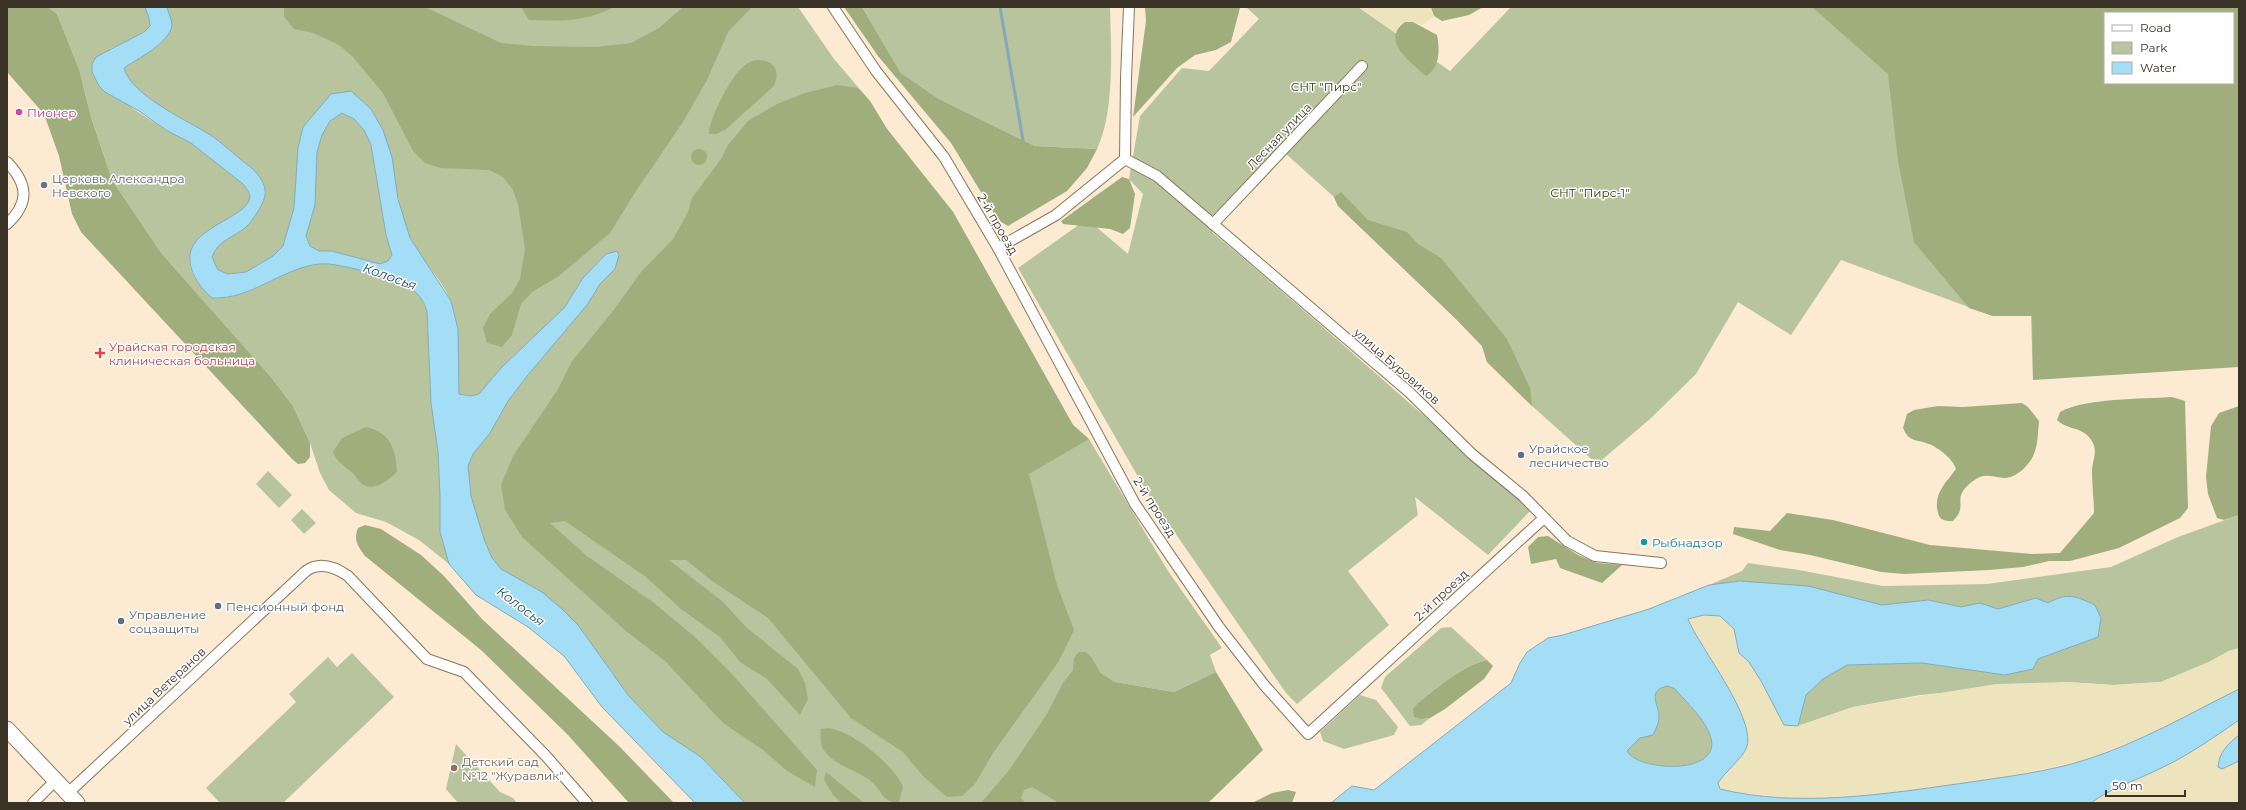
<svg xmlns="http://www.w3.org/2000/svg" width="2246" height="810" font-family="Montserrat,sans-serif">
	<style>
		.green { fill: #b8c49d }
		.forest { fill: #a0ae7d; fill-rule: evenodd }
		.sand { fill: #ede4be }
		.water { fill: #a4ddf6; stroke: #84aab8; fill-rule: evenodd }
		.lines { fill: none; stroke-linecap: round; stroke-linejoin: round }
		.stream { stroke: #84aab8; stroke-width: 3 }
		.street-casing { stroke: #89765b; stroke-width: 12 }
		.secondary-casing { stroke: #89765b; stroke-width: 17 }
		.street { stroke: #fff; stroke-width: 10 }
		.secondary { stroke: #fff; stroke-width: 15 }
		.hotel-dot { fill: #d1479c; stroke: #fff; stroke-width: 1.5 }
		.worship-dot { fill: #6b7280; stroke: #fff; stroke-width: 1.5 }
		.health-dot { fill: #e0444e; stroke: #fff; stroke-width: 1.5 }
		.service-dot { fill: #5c6f8a; stroke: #fff; stroke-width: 1.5 }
		.culture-dot { fill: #0f9aa8; stroke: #fff; stroke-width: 1.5 }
		.education-dot { fill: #8d6e63; stroke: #fff; stroke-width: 1.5 }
		.labels { text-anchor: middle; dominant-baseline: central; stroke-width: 3; stroke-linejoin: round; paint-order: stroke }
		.park-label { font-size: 12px; fill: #313d03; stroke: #fff }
		.hotel-label { font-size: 12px; fill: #b23c85; stroke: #fff; text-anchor: start }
		.street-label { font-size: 12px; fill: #3b3227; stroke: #fff }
		.worship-label { font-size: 12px; fill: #5b616d; stroke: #fff; text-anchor: start }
		.health-label { font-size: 12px; fill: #be3a42; stroke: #fff; text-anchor: start }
		.service-label { font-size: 12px; fill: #4e5e75; stroke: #fff; text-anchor: start }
		.culture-label { font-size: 12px; fill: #0d838f; stroke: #fff; text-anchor: start }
		.education-label { font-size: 12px; fill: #785e54; stroke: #fff; text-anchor: start }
		.water-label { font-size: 13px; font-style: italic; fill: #1e4d5f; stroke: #fff }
	</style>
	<rect width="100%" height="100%" fill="#fcead3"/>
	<!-- green -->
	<g class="green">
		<path d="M48,7H145L149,18L150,26L138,37L110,49L132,108L166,130L191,143L243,184C246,188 250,192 250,197C248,221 185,225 190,265C192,278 203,290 212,298C250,301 282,268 319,264C333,262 373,273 388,278C407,285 421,290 427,312L431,403L438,452L440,496V532L449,564L419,540L386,522L356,513L329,490L320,473L310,443L293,406L271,377L162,254L112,180L91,117L79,69L57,14Z"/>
		<path d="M167,7H798L834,59L870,101L887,129L953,212L1073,425L1089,439L1168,571L1222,648L1210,655L1216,672L1174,692L1115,682L1101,673L1092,658V803H745L701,757L663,732L628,695L578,625L501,569L492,558L484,539L471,496L468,466L473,454L490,433L508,401L557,338L587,305L600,284L615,269L606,254L583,278L564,308L501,368L479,394L471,396L459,394C458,363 460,333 451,303C444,280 421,262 411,239C391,198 399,150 371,110C366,103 357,97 351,91L303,127L298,148L294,208L283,246L273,256L246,272L228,274L218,270L212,257C218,240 233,238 246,227C250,224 254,217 257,213C269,194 268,186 253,169C239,159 226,146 212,136C187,120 133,98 124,68L159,45L172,25Z"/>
		<path d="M862,7H1110C1111,48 1115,112 1097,149L1035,146L939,99L901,73Z"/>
		<path d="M1246,7H1358L1450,71L1511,7H1830L1890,71L2048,301L2033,380L2031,316H1993L1841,260L1791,335L1738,302L1696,374L1650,419L1597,464L1532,406L1487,362L1482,346L1457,320L1338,206L1334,197L1285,153L1212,232C1320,322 1424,418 1532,509L1488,555L1415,497L1418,515L1348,571L1389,625L1297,704L1286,693L1148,494L1018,268L1087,219L1128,254L1143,194L1129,179L1140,116L1182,68L1209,71L1259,19Z"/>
		<polygon points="342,113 354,119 364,130 371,145 386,235 392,255 388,261 380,264 332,251 319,251 310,246 306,235 315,205 317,152 322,135 330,121"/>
		<polygon points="268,471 292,495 279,508 256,484"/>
		<polygon points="302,509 316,523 304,534 291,520"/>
		<path d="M2239,515V648L2229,651L2209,662L2161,682L2114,685L2066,682L1920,695L1853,707L1798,726L1806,695L1823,679L1847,665L1922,663L2005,675L2037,659L2098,637L2095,605C2075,596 2068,592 2048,603L2036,598L1998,609L1980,603L1961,607L1928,600L1882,605L1740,581L1709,585L1742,571L1748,563L1799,570L1883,586L1987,584L2111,567L2178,537Z"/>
		<path d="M1451,627L1487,660C1460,667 1440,686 1418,703L1422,719L1430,718L1421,725L1410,726L1381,688L1385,677L1441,628Z"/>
		<polygon points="352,653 394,697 283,803 220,803 206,788 296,702 289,694 328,657 337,667"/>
		<path d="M1668,686L1675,689C1687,703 1706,720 1711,738C1721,776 1637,771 1627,751L1640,738L1653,735C1655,729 1659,722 1659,716C1659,703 1646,690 1668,686Z"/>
		<polygon points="1360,695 1376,700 1398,727 1394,735 1344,749 1323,741 1320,732"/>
		<polygon points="456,744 500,792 513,798 517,803 458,803 446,789"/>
	</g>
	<!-- forest -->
	<g class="forest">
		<polygon points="7,7 48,7 57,14 79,69 91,117 112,180 162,254 271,377 293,406 310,443 310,457 305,463 298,464 292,459 81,232 72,214 59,156 44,114 7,72"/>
		<polygon points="284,7 425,7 501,43 534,46 597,47 631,43 659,28 683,7 752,7 728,32 707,80 683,122 636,191 610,233 559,276 532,292 521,304 512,335 502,347 487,343 483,328 490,314 512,293 520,279 525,249 518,204 513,190 503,177 489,170 440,168 425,163 413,151 383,93 352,56 339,45 313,33 294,29 284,17"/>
		<path d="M521,7H614C587,22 559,21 529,20Z"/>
		<polygon points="844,7 862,7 901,73 939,99 1035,146 1097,149 1087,168 1067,191 1008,226 998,220 951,143 878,56"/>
		<polygon points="1145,7 1240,8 1231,42 1216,50 1195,55 1177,68 1133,117 1146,21"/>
		<polygon points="1433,7 1483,7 1469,15 1442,21 1434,16 1431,8"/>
		<path d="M1812,7H2239V367L2033,380L2032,316H1993L1969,308L1914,242L1898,161L1888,74ZM2105,13H2233V83H2105Z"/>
		<path d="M1405,22H1413L1437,35C1440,50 1440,68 1426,76C1412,63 1379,40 1405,22Z"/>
		<path d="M755,60C773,59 781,69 774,86L725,130L716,134H709C709,119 730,78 742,68C745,64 750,62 755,60Z"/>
		<polygon points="837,85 858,88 870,101 887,129 953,212 1073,425 1089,439 1029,474 1057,585 1074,630 1059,661 993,753 975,784 962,796 947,797 924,777 903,752 851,718 768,618 712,581 686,560 669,560 722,601 746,627 798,669 805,683 808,699 800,715 767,679 740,662 720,637 681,609 646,577 565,521 550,523 587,556 654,603 695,637 733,675 817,770 815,787 787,771 763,750 723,723 665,661 626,631 522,537 505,510 501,485 513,456 558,389 572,361 613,311 641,272 673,239 688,212 692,198 721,159 728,145 748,121 777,104 805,93"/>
		<circle cx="699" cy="157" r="8"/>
		<polygon points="1122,177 1129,179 1135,194 1130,228 1123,234 1110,229 1063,224 1061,221"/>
		<polygon points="1341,192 1368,220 1407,232 1418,244 1441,258 1507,339 1530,388 1532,406 1487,362 1482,346 1457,320 1338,206 1334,197"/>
		<path d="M2172,397L2185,401L2188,508L2180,518L2119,548L2070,561H2049L2023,567L1989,570L1904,574L1881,572L1810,555L1780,550L1733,534L1734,527L1770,531L1787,513L1833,520L1930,545L2032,554L2060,553L2094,513C2094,500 2092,486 2092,473C2092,457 2101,449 2087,435C2078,427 2066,429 2057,420L2060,412C2085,398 2142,399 2172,397Z"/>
		<path d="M2022,403L2028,407L2039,421C2038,431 2038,442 2035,451C2032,463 2017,478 2005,478C1992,477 1985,472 1973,481C1949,499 1970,504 1953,521C1946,521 1940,521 1938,513C1933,494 1945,484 1956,469C1953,459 1939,448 1929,444C1917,439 1909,443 1903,428L1907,414L1914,410L1938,406L1963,407Z"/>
		<polygon points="2239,406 2239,515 2224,520 2217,518 2208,494 2206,477 2211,426 2219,413"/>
		<path d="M366,427C390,432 396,449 397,472C388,481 371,494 360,482C356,478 354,473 349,470C342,464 337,462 333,452L342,438Z"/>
		<path d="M365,525L381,529L421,555L444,576L482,619L620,747L674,803H629L568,735L481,650L365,556C358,546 353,540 358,528Z"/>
		<polygon points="1548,536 1578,555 1597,563 1622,565 1602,583 1560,568 1556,559 1531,564 1528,547 1538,537"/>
		<polygon points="1079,652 1086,652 1092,658 1101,673 1115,682 1174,692 1216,672 1263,750 1208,803 1059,803 1032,787 1024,790 1021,798 1026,803 981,803 1010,769 1047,714 1063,683 1073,670 1074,658"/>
		<path d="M1487,660L1493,666L1484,679L1445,709L1430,718L1422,719L1414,717L1413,709L1418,703C1440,686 1460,667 1487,660Z"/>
		<path d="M829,728C854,732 892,764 903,786L899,803C883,802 883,793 873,783C859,770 839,768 826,753C820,746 820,737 821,729Z"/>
		<polygon points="826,772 864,803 842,803 833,795 824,780"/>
		<polygon points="1288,790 1296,792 1292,803 1252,803 1272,793"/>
	</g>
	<!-- sand -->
	<g class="sand">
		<path d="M1358,7H1433L1431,9L1434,16L1422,25C1410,20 1400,19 1396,33Z"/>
		<polygon points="1704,615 1720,616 1734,629 1739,653 1749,662 1761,681 1784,725 1798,726 1853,707 1996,684 2066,682 2114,685 2161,682 2209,662 2229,651 2239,648 2239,689 2155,732 2085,760 2009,776 1901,792 1802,799 1731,792 1720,789 1718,783 1725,772 1746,749 1747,735 1742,716 1688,619"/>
		<path d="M2239,720V735L2227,745L2232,765L2239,761V803H2091C2111,788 2135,781 2157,770C2186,757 2213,738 2239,720Z"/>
	</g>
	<!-- water -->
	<g class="water">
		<path d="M145,7H167C168,12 172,20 172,25C170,43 137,59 124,68C131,96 189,121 212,136C226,146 239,159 253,169C268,186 269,194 257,213C254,217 250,224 246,227C233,238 218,240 212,257L218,270L228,274L246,272L273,256L283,246L294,208L298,148L303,127L331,94L351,91L371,109L383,130L392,157L398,199L410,238L451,301L458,329L459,394L471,396L479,394L501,368L564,308L583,278L606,254L617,251L619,255L615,269L600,284L587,305L527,376L508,401L490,433L473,454L468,466L471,496L484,539L492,558L501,569L542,592L562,609L578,625L628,695L663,732L701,757L745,803H695L602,707L564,656L528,627L476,595L449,564L440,532V496L438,452L431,403L427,312C422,292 408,286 391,279C375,274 335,262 319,264C282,268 251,300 212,298C201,288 192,277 190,262C185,227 248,219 250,197C250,192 246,188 243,184L191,143L166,130L139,111L105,92L99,86L92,72V64L96,57L144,32L150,26L149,18ZM342,113L354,119L364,130L371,145L386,235L392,255L388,261L380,264L332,251H319L310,246L306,236L315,205L317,152L322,135L330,121Z"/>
		<path d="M1740,581L1808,586L1882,605L1928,600L1961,607L1980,603L1998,609L2036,598L2048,603C2068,592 2075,596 2095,605L2101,618L2098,637L2038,659L2033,669L2005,675L1922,663L1847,665L1823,679L1806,695L1798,726L1784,725L1761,681L1749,662L1739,653L1734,629L1720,616L1704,615L1688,619C1699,647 1759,721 1746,749C1742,758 1725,772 1718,783L1720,789C1797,808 1886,794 1964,783C2004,777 2047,772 2085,760C2139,743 2189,714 2239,689V720C2213,738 2186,757 2157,770C2135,781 2111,788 2091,803H1331L1352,786L1374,790L1511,683L1520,663L1527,652L1548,638L1563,635L1649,609L1709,585ZM1668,686L1675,689C1687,703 1706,720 1711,738C1721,776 1637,771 1627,751L1640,738L1653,735C1656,729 1659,723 1659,716C1658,703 1647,690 1668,686Z"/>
		<path d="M2239,735V761L2222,769L2218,767C2219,752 2228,744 2239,735Z"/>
	</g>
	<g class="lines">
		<!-- stream -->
		<polyline class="stream" points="1000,7 1023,140"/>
		<!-- street casing -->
		<g class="street-casing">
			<g id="street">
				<polyline points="833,7 876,71 944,157 998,248 1135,504 1219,627 1265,686 1308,734 1544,518"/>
				<polyline points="1125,159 1157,176 1409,392 1472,454 1523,496 1567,541 1595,556 1661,563"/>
				<polyline points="1125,159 1126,78 1129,7"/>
				<path d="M7,162C28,184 30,203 7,224"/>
				<polyline points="1213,224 1362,66"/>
				<polyline points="998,248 1056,215 1125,159"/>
				<path d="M68,793L306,571C320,561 335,567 348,576L427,659L464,672L546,756L587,803"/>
				<polyline points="33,803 56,780"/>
			</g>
		</g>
		<!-- secondary casing -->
		<g class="secondary-casing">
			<polyline id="secondary" points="7,729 77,803"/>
		</g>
		<!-- street -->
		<use href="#street" class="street"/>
		<!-- secondary -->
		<use href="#secondary" class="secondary"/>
	</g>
	<!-- markers -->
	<circle class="hotel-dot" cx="19" cy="112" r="4"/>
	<circle class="worship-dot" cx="44" cy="185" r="4"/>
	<path class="health-dot" d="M98 347h4v4h4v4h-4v4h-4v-4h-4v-4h4z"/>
	<g class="service-dot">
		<circle cx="1521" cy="455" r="4"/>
		<circle cx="218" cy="606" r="4"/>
		<circle cx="121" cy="621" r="4"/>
	</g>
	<circle class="culture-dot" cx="1644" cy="542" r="4"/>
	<circle class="education-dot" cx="454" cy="768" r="4"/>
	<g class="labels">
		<!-- park labels -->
		<g class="park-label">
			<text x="1326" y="86">СНТ "Пирс"</text>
			<text x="1590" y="192">СНТ "Пирс-1"</text>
		</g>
		<!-- hotel labels -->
		<g class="hotel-label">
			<text x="27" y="112">Пионер</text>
		</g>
		<!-- street labels -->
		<g class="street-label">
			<text transform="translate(1279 136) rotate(-46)">Лесная улица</text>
			<text transform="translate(998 224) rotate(60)">2-й проезд</text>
			<text transform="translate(1397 366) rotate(41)">улица Буровиков</text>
			<text transform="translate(1155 507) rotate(58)">2-й проезд</text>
			<text transform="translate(1441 595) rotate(-43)">2-й проезд</text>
			<text transform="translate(164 686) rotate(-43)">улица Ветеранов</text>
		</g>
		<!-- worship labels -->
		<g class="worship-label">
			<text x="52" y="178">Церковь Александра<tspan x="52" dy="14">Невского</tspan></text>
		</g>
		<!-- health labels -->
		<g class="health-label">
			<text x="109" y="346">Урайская городская<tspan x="109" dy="14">клиническая больница</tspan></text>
		</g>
		<!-- service labels -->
		<g class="service-label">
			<text x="1529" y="448">Урайское<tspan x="1529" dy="14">лесничество</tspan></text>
			<text x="226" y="606">Пенсионный фонд</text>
			<text x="129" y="614">Управление<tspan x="129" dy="14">соцзащиты</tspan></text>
		</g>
		<!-- culture labels -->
		<g class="culture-label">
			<text x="1652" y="542">Рыбнадзор</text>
		</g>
		<!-- education labels -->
		<g class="education-label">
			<text x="462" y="761">Детский сад<tspan x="462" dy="14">№12 "Журавлик"</tspan></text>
		</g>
		<!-- water labels -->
		<g class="water-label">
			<text transform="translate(390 276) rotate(20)">Колосья</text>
			<text transform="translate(521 606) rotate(37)">Колосья</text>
		</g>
	</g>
	<!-- border -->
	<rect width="2246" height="810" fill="none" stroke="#3b3227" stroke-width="16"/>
	<!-- legend -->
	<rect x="2104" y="12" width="130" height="72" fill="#ffffff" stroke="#b1ada9"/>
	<rect x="2112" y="25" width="20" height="6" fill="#ffffff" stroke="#b1ada9"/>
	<text x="2140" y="32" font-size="12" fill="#3b3227">Road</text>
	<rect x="2112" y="42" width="20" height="12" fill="#b8c49d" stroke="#b1ada9"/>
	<text x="2140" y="52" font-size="12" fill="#3b3227">Park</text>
	<rect x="2112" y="62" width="20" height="12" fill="#a4ddf6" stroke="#b1ada9"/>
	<text x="2140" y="72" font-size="12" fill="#3b3227">Water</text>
	<!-- scale -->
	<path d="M2106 790v6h79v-6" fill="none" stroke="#3b3227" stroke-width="2"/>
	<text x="2112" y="790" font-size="12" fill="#3b3227" stroke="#ffffff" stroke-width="3" paint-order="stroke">50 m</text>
</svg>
